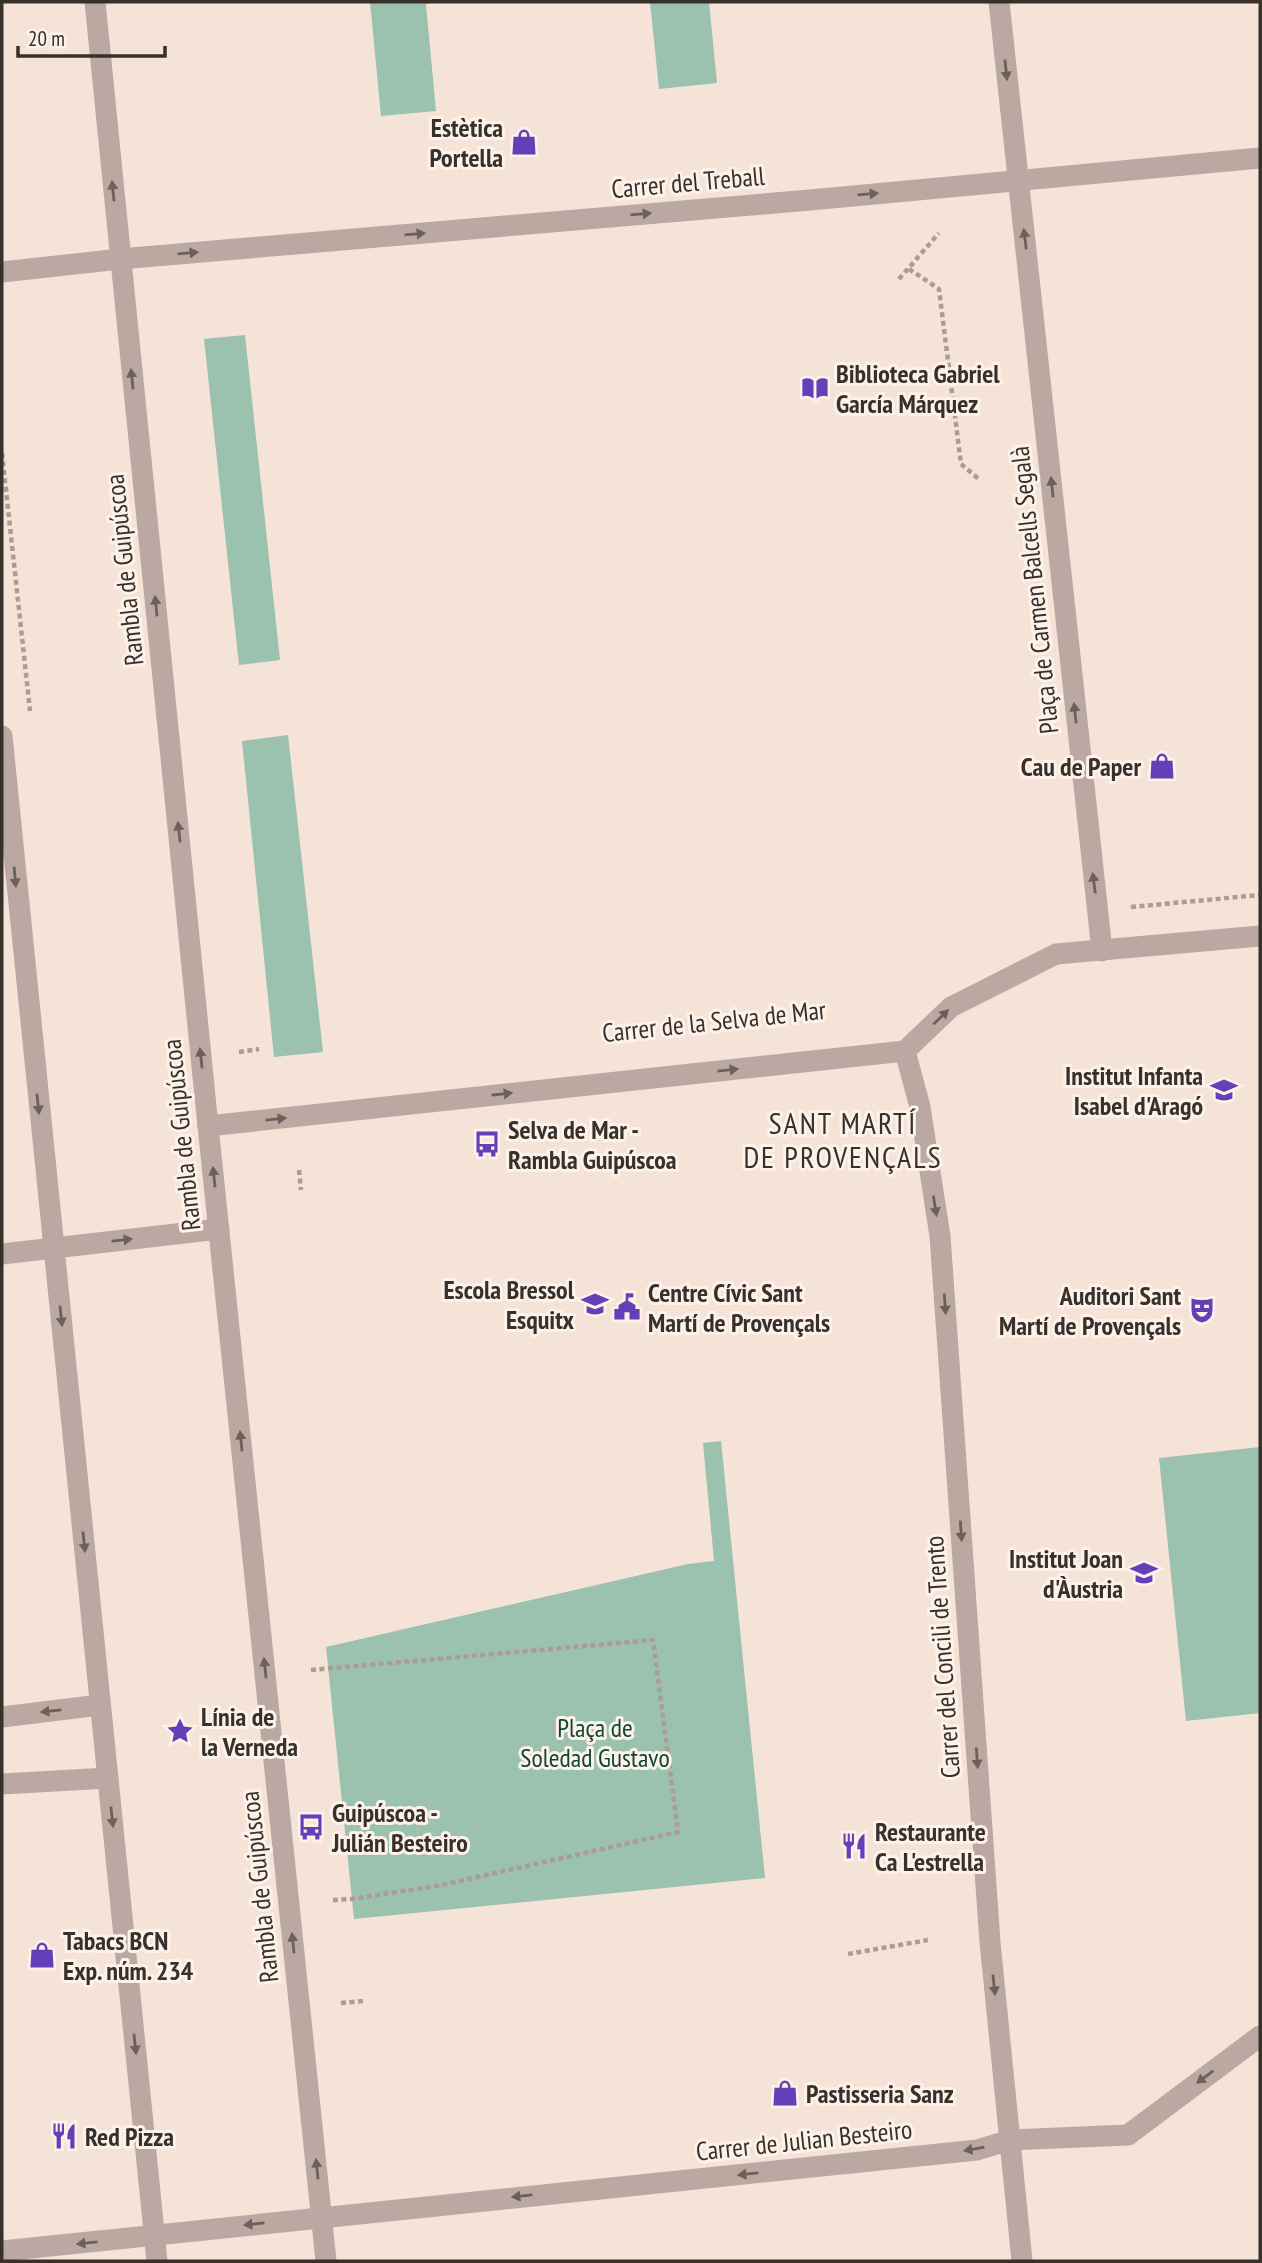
<svg xmlns="http://www.w3.org/2000/svg" width="1262" height="2263" font-family="'PT Sans Narrow',sans-serif">
	<style>
		.green { fill: #9bc1af }
		.lines { fill: none; stroke-linecap: round; stroke-linejoin: round }
		.path { stroke: #ac9d94; stroke-width: 4.5; stroke-dasharray: 5 3.5; stroke-linecap: butt }
		.minor { stroke: #bba8a2; stroke-width: 21 }
		.oneway { fill: #6c605b }
		.labels { text-anchor: middle; dominant-baseline: central; stroke-width: 6; stroke-linejoin: round; paint-order: stroke }
		.poi-label { font-size: 26px; font-weight: bold; fill: #37302b; stroke: #fdf2ea; text-anchor: start }
		.street-label { font-size: 26px; fill: #37302b; stroke: #fdf2ea }
		.park-label { font-size: 26px; fill: #104633; stroke: #fdf2ea }
		.quarter-label { font-size: 30px; letter-spacing: 2px; fill: #37302b; stroke: #fdf2ea }
	</style>
	<rect width="100%" height="100%" fill="#f6e3d7"/>
	<!-- green -->
	<g class="green">
		<polygon points="370,2 438,2 426,4 436,111 381,116"/>
		<polygon points="650,2 709,2 717,83 659,89"/>
		<polygon points="245,335 280,660 239,665 204,339"/>
		<polygon points="288,735 323,1052 274,1057 242,741"/>
		<polygon points="721,1441 765,1878 354,1919 326,1647 688,1564 714,1561 703,1443"/>
		<polygon points="1260,1447 1260,1713 1186,1721 1159,1458"/>
	</g>
	<g class="lines">
		<!-- path -->
		<g class="path">
			<polyline points="909,269 939,289 961,464 980,480"/>
			<polyline points="899,279 939,233"/>
			<polyline points="2,453 30,711"/>
			<polyline points="1131,907 1260,895"/>
			<polyline points="239,1052 259,1049"/>
			<polyline points="299,1170 301,1190"/>
			<polyline points="311,1670 653,1640 678,1832 442,1885 352,1899 331,1900"/>
			<polyline points="848,1954 928,1940"/>
			<polyline points="341,2003 363,2001"/>
		</g>
		<!-- minor -->
		<g class="minor">
			<polyline points="95,2 208,1126 326,2261"/>
			<polyline points="999,2 1102,951"/>
			<polyline points="2,272 120,259 810,200 1260,158"/>
			<polyline points="2,736 157,2261"/>
			<polyline points="905,1051 920,1107 940,1236 990,1942 1022,2261"/>
			<polyline points="208,1126 905,1051 951,1007 1056,954 1260,936"/>
			<polyline points="2,1254 219,1229"/>
			<polyline points="2,1717 100,1705"/>
			<polyline points="2,1784 108,1778"/>
			<polyline points="2,2251 977,2150 1010,2140 1128,2135 1260,2036"/>
		</g>
	</g>
	<!-- one-way arrows -->
	<defs><path id="oneway-solid" d="M-6-.8H1V-3.2L6.5 0L1 3.2V.8H-6Z" transform="scale(1.75)"/></defs>
	<g class="oneway">
		<use href="#oneway-solid" transform="translate(1006 70) rotate(84)"/>
		<use href="#oneway-solid" transform="translate(113 191) rotate(-96)"/>
		<use href="#oneway-solid" transform="translate(868 194) rotate(-5)"/>
		<use href="#oneway-solid" transform="translate(641 214) rotate(-5)"/>
		<use href="#oneway-solid" transform="translate(415 234) rotate(-5)"/>
		<use href="#oneway-solid" transform="translate(1025 239) rotate(-97)"/>
		<use href="#oneway-solid" transform="translate(188 253) rotate(-5)"/>
		<use href="#oneway-solid" transform="translate(132 379) rotate(-96)"/>
		<use href="#oneway-solid" transform="translate(1052 487) rotate(-96)"/>
		<use href="#oneway-solid" transform="translate(156 606) rotate(-96)"/>
		<use href="#oneway-solid" transform="translate(1075 713) rotate(-96)"/>
		<use href="#oneway-solid" transform="translate(179 832) rotate(-96)"/>
		<use href="#oneway-solid" transform="translate(15 877) rotate(85)"/>
		<use href="#oneway-solid" transform="translate(1094 883) rotate(-97)"/>
		<use href="#oneway-solid" transform="translate(941 1017) rotate(-44)"/>
		<use href="#oneway-solid" transform="translate(201 1058) rotate(-96)"/>
		<use href="#oneway-solid" transform="translate(728 1070) rotate(-6)"/>
		<use href="#oneway-solid" transform="translate(502 1094) rotate(-6)"/>
		<use href="#oneway-solid" transform="translate(38 1104) rotate(84)"/>
		<use href="#oneway-solid" transform="translate(276 1119) rotate(-6)"/>
		<use href="#oneway-solid" transform="translate(214 1177) rotate(-96)"/>
		<use href="#oneway-solid" transform="translate(935 1206) rotate(81)"/>
		<use href="#oneway-solid" transform="translate(122 1240) rotate(-6)"/>
		<use href="#oneway-solid" transform="translate(945 1304) rotate(86)"/>
		<use href="#oneway-solid" transform="translate(61 1316) rotate(84)"/>
		<use href="#oneway-solid" transform="translate(241 1441) rotate(-96)"/>
		<use href="#oneway-solid" transform="translate(961 1531) rotate(86)"/>
		<use href="#oneway-solid" transform="translate(84 1542) rotate(84)"/>
		<use href="#oneway-solid" transform="translate(265 1668) rotate(-96)"/>
		<use href="#oneway-solid" transform="translate(51 1711) rotate(174)"/>
		<use href="#oneway-solid" transform="translate(977 1758) rotate(86)"/>
		<use href="#oneway-solid" transform="translate(112 1817) rotate(84)"/>
		<use href="#oneway-solid" transform="translate(293 1943) rotate(-96)"/>
		<use href="#oneway-solid" transform="translate(994 1985) rotate(84)"/>
		<use href="#oneway-solid" transform="translate(135 2044) rotate(84)"/>
		<use href="#oneway-solid" transform="translate(1205 2077) rotate(143)"/>
		<use href="#oneway-solid" transform="translate(974 2149) rotate(170)"/>
		<use href="#oneway-solid" transform="translate(317 2169) rotate(-96)"/>
		<use href="#oneway-solid" transform="translate(748 2174) rotate(174)"/>
		<use href="#oneway-solid" transform="translate(522 2196) rotate(174)"/>
		<use href="#oneway-solid" transform="translate(254 2224) rotate(174)"/>
		<use href="#oneway-solid" transform="translate(87 2243) rotate(174)"/>
	</g>
	<!-- icons -->
	<defs>
		<g id="shop-bare" transform="scale(2.1)"><path d="M-5-2.5h2.3a2.7 3.5 0 0 1 5.4 0H5L5.5 6h-11ZM-1.5-2.5h3a1.5 2.3 0 0 0-3 0Z" fill="#633fb8" stroke="#fdf2ea" stroke-width="2.5" paint-order="stroke"/></g>
		<g id="library-bare" transform="scale(2.1)"><path d="M-6-4Q-3-5.5-.7-3.5V5Q-3 3-6 4ZM6-4Q3-5.5 .7-3.5V5Q3 3 6 4Z" fill="#633fb8" stroke="#fdf2ea" stroke-width="2.5" paint-order="stroke"/></g>
		<g id="school-bare" transform="scale(2.1)"><path d="M0-5L7-2L0 1L-7-2ZM-4 1L0 2.5L4 1V4Q0 6-4 4Z" fill="#633fb8" stroke="#fdf2ea" stroke-width="2.5" paint-order="stroke"/></g>
		<g id="bus-bare" transform="scale(2.1)"><path d="M-5-6H5V4H4V6H2V4H-2V6H-4V4H-5ZM-3.5-4V0h7V-4ZM-3.5 1.2v1.5H-2V1.2ZM2 1.2v1.5H3.5V1.2Z" fill="#633fb8" stroke="#fdf2ea" stroke-width="2.5" paint-order="stroke"/></g>
		<g id="civic-bare" transform="scale(2.1)"><path d="M-.6-6.5H3V-4.5H.6V-3L4-1V1h2V6H-6V1h2V-1L-.6-3ZM-1.2 2.5V6h2.4V2.5Z" fill="#633fb8" stroke="#fdf2ea" stroke-width="2.5" paint-order="stroke"/></g>
		<g id="theatre-bare" transform="scale(2.1)"><path d="M-5-5.5Q0-4 5-5.5V0Q5 5 0 6Q-5 5-5 0ZM-3.3-2.5H-1v1.5H-3.3ZM1-2.5H3.3v1.5H1ZM-2.8 1Q0 5.5 2.8 1Z" fill="#633fb8" stroke="#fdf2ea" stroke-width="2.5" paint-order="stroke"/></g>
		<g id="sight-bare" transform="scale(2.1)"><path d="M0-6L1.8-2.2L6-1.7L2.9 1.2L3.7 5.4L0 3.3L-3.7 5.4L-2.9 1.2L-6-1.7L-1.8-2.2Z" fill="#633fb8" stroke="#fdf2ea" stroke-width="2.5" paint-order="stroke"/></g>
		<g id="restaurant-bare" transform="scale(2.1)"><path d="M-5-6h1v4h1v-4h1v4h1v-4h1v5L-1.5 .5V6h-2V.5L-5-1ZM5-6V6H3V1.5H1.5Q1.5-4 5-6Z" fill="#633fb8" stroke="#fdf2ea" stroke-width="2.5" paint-order="stroke"/></g>
	</defs>
	<g fill-rule="evenodd">
		<use href="#shop-bare" x="524" y="142"/>
		<use href="#library-bare" x="815" y="388"/>
		<use href="#shop-bare" x="1162" y="766"/>
		<use href="#school-bare" x="1224" y="1090"/>
		<use href="#bus-bare" x="487" y="1144"/>
		<use href="#school-bare" x="595" y="1304"/>
		<use href="#civic-bare" x="627" y="1307"/>
		<use href="#theatre-bare" x="1202" y="1310"/>
		<use href="#school-bare" x="1144" y="1573"/>
		<use href="#sight-bare" x="180" y="1731"/>
		<use href="#bus-bare" x="311" y="1827"/>
		<use href="#restaurant-bare" x="854" y="1846"/>
		<use href="#shop-bare" x="42" y="1955"/>
		<use href="#shop-bare" x="785" y="2093"/>
		<use href="#restaurant-bare" x="64" y="2136"/>
	</g>
	<g class="labels">
		<!-- poi labels -->
		<g class="poi-label">
			<text x="503" y="127" text-anchor="end">Estètica<tspan x="503" dy="30">Portella</tspan></text>
			<text x="836" y="373">Biblioteca Gabriel<tspan x="836" dy="30">García Márquez</tspan></text>
			<text x="1141" y="766" text-anchor="end">Cau de Paper</text>
			<text x="1203" y="1075" text-anchor="end">Institut Infanta<tspan x="1203" dy="30">Isabel d'Aragó</tspan></text>
			<text x="508" y="1129">Selva de Mar -<tspan x="508" dy="30">Rambla Guipúscoa</tspan></text>
			<text x="574" y="1289" text-anchor="end">Escola Bressol<tspan x="574" dy="30">Esquitx</tspan></text>
			<text x="648" y="1292">Centre Cívic Sant<tspan x="648" dy="30">Martí de Provençals</tspan></text>
			<text x="1181" y="1295" text-anchor="end">Auditori Sant<tspan x="1181" dy="30">Martí de Provençals</tspan></text>
			<text x="1123" y="1558" text-anchor="end">Institut Joan<tspan x="1123" dy="30">d'Àustria</tspan></text>
			<text x="201" y="1716">Línia de<tspan x="201" dy="30">la Verneda</tspan></text>
			<text x="332" y="1812">Guipúscoa -<tspan x="332" dy="30">Julián Besteiro</tspan></text>
			<text x="875" y="1831">Restaurante<tspan x="875" dy="30">Ca L'estrella</tspan></text>
			<text x="63" y="1940">Tabacs BCN<tspan x="63" dy="30">Exp. núm. 234</tspan></text>
			<text x="806" y="2093">Pastisseria Sanz</text>
			<text x="85" y="2136">Red Pizza</text>
		</g>
		<!-- street labels -->
		<g class="street-label">
			<text transform="translate(688 182) rotate(-5)">Carrer del Treball</text>
			<text transform="translate(124 570) rotate(-96)">Rambla de Guipúscoa</text>
			<text transform="translate(1034 590) rotate(-96)">Plaça de Carmen Balcells Segalà</text>
			<text transform="translate(714 1021) rotate(-6)">Carrer de la Selva de Mar</text>
			<text transform="translate(181 1135) rotate(-96)">Rambla de Guipúscoa</text>
			<text transform="translate(942 1657) rotate(-94)">Carrer del Concili de Trento</text>
			<text transform="translate(259 1887) rotate(-96)">Rambla de Guipúscoa</text>
			<text transform="translate(804 2140) rotate(-6)">Carrer de Julian Besteiro</text>
		</g>
		<!-- park labels -->
		<g class="park-label">
			<text x="595" y="1727">Plaça de<tspan x="595" dy="30">Soledad Gustavo</tspan></text>
		</g>
		<!-- quarter labels -->
		<g class="quarter-label">
			<text x="843" y="1122">SANT MARTÍ<tspan x="843" dy="34">DE PROVENÇALS</tspan></text>
		</g>
	</g>
	<!-- border -->
	<rect width="1262" height="2263" fill="none" stroke="#37302b" stroke-width="7"/>
	<!-- scale -->
	<path d="M18 46v10h147v-10" fill="none" stroke="#37302b" stroke-width="3.5"/>
	<text x="28" y="46" font-size="21" fill="#37302b" stroke="#fdf2ea" stroke-width="5" paint-order="stroke">20 m</text>
</svg>
